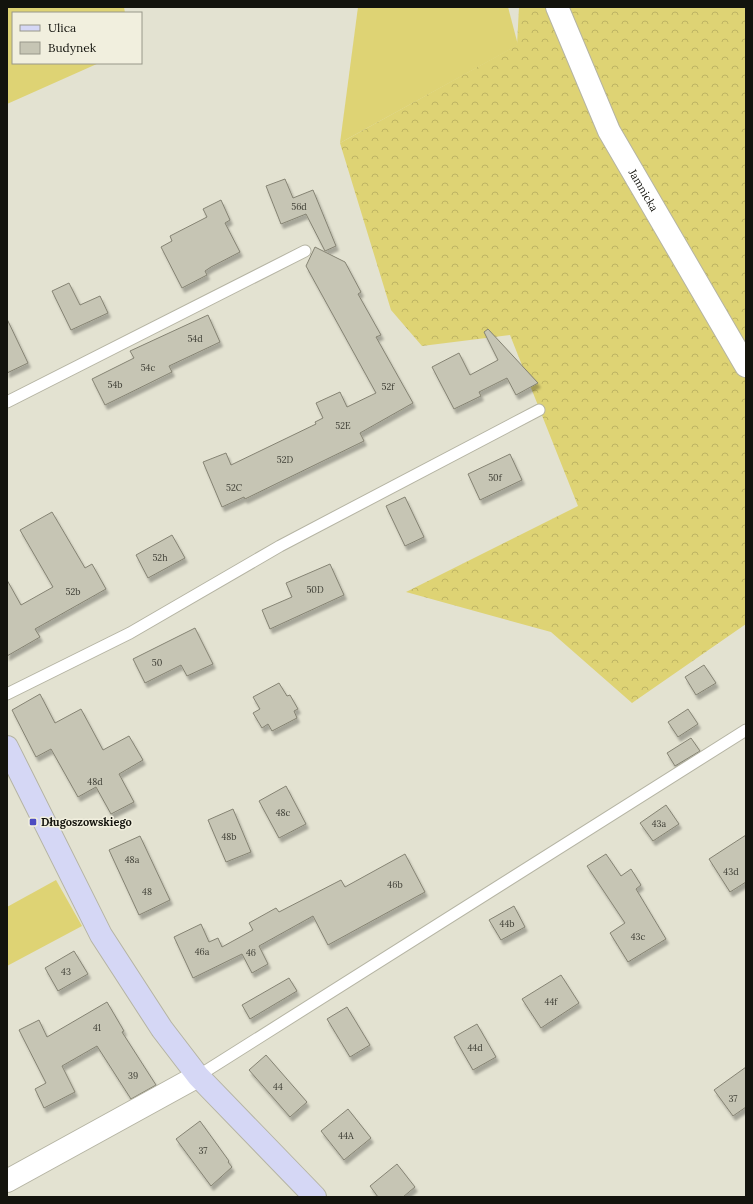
<svg xmlns="http://www.w3.org/2000/svg" width="753" height="1204" font-family="Lora,serif">
	<style>
		.grass { fill: #ded374 }
		.forest { fill: url(#forest-crowns) }
		.building { fill: #c6c5b4; stroke: #858373; filter: url(#shadow) }
		.lines { fill: none; stroke-linecap: round; stroke-linejoin: round }
		.lane-casing { stroke: #b5b4a3; stroke-width: 13 }
		.street-casing { stroke: #b5b4a3; stroke-width: 24 }
		.secondary-casing { stroke: #b5b4a3; stroke-width: 24 }
		.lane { stroke: #fff; stroke-width: 11 }
		.street { stroke: #fff; stroke-width: 22 }
		.secondary { stroke: #d5d7f5; stroke-width: 22 }
		.poi-dot { fill: #4c4bc2; stroke: #f1efde; stroke-width: 1.5 }
		.labels { text-anchor: middle; dominant-baseline: central; stroke-width: 3; stroke-linejoin: round; paint-order: stroke }
		.number-label { font-size: 9px; fill: #404037 }
		.street-label { font-size: 11px; fill: #13130d; stroke: #f1efde }
		.poi-label { font-size: 11px; font-weight: bold; fill: #13130d; stroke: #f1efde; text-anchor: start }
	</style>
	<defs>
		<pattern id="forest-crowns" width="20" height="18" patternUnits="userSpaceOnUse"><rect width="20" height="18" fill="#ded374"/><path d="M2 6a3 3 0 1 1 6 0M12 15a3 3 0 1 1 6 0" fill="none" stroke="#beb463"/></pattern>
		<filter id="shadow"><feDropShadow dx="2.5" dy="4.5" stdDeviation="1" flood-color="#0004"/></filter>
	</defs>
	<rect width="100%" height="100%" fill="#e3e2d1"/>
	<!-- grass -->
	<g class="grass">
		<polygon points="124,7 125,13 13,13 13,63 99,63 7,104 7,8"/>
		<polygon points="358,7 508,7 518,45 340,143"/>
		<polygon points="56,880 82,926 7,966 7,907"/>
	</g>
	<!-- forest -->
	<polygon class="forest" points="519,7 746,7 746,624 632,703 551,632 406,592 578,506 510,335 422,346 391,310 340,143 517,45"/>
	<!-- building -->
	<g class="building">
		<polygon points="285,179 293,198 313,190 336,246 325,251 306,214 281,224 266,186"/>
		<polygon points="221,200 230,220 225,223 240,252 211,267 205,271 207,275 182,288 161,247 172,241 170,236 207,217 203,209"/>
		<polygon points="315,247 345,262 361,292 358,294 381,335 376,337 413,403 360,433 364,441 245,499 244,497 222,507 203,462 226,453 231,465 316,424 315,422 323,418 316,403 340,392 347,407 376,393 306,266"/>
		<polygon points="69,283 80,305 100,296 108,313 71,330 52,291"/>
		<polygon points="208,315 220,342 169,366 172,372 105,405 92,379 134,358 130,351"/>
		<polygon points="7,319 28,363 7,373"/>
		<polygon points="488,329 538,383 516,395 507,378 479,392 481,396 454,409 432,367 459,353 470,375 498,360 484,332"/>
		<polygon points="510,454 522,480 480,500 468,474"/>
		<polygon points="405,497 424,537 405,546 386,506"/>
		<polygon points="52,512 85,568 92,564 106,589 35,629 40,637 7,656 7,580 21,605 53,587 20,530"/>
		<polygon points="172,535 185,558 148,578 136,555"/>
		<polygon points="330,564 344,595 270,629 262,610 292,597 286,583"/>
		<polygon points="195,628 213,664 187,676 181,665 145,683 133,659"/>
		<polygon points="704,665 716,683 696,695 685,677"/>
		<polygon points="279,683 287,696 290,695 298,709 294,711 297,718 272,731 268,724 262,728 253,713 260,709 253,697"/>
		<polygon points="40,694 55,723 81,709 103,750 129,736 143,760 119,774 134,802 111,814 96,787 78,797 51,749 36,757 12,710"/>
		<polygon points="688,709 698,724 678,737 668,722"/>
		<polygon points="691,738 700,751 675,766 667,753"/>
		<polygon points="286,786 306,824 279,838 259,801"/>
		<polygon points="666,805 679,824 653,841 640,823"/>
		<polygon points="233,809 251,852 226,862 208,820"/>
		<polygon points="746,835 746,882 730,892 709,859"/>
		<polygon points="140,836 170,900 139,915 109,850"/>
		<polygon points="405,854 425,892 328,945 313,916 259,946 268,964 252,973 242,954 193,978 174,937 201,924 209,942 218,938 222,947 253,930 249,923 276,908 279,912 341,880 345,887"/>
		<polygon points="606,854 621,876 631,869 641,885 636,889 666,939 628,962 610,933 625,923 587,866"/>
		<polygon points="514,906 525,927 501,940 489,920"/>
		<polygon points="74,951 88,974 58,991 45,968"/>
		<polygon points="561,975 579,1003 541,1028 522,999"/>
		<polygon points="289,978 297,991 250,1019 242,1005"/>
		<polygon points="107,1002 124,1031 122,1032 156,1085 131,1099 97,1046 62,1066 75,1092 44,1108 35,1089 46,1083 19,1030 39,1020 47,1037"/>
		<polygon points="347,1007 370,1045 350,1057 327,1019"/>
		<polygon points="477,1024 496,1057 473,1070 454,1037"/>
		<polygon points="266,1055 307,1102 290,1117 249,1070"/>
		<polygon points="746,1067 746,1107 733,1116 714,1090"/>
		<polygon points="348,1109 371,1138 344,1160 321,1131"/>
		<polygon points="200,1121 229,1161 228,1162 232,1167 211,1186 176,1139"/>
		<polygon points="397,1164 415,1187 403,1197 378,1197 370,1186"/>
	</g>
	<g class="lines">
		<!-- lane casing -->
		<g class="lane-casing">
			<g id="lane">
				<polyline points="7,402 305,251"/>
				<polyline points="7,694 130,633 280,546 539,410"/>
				<polyline points="198,1076 746,730"/>
			</g>
		</g>
		<!-- street casing -->
		<g class="street-casing">
			<g id="street">
				<path id="s1" d="M557,7L609,131L746,366"/>
				<polyline points="7,1181 198,1076"/>
			</g>
		</g>
		<!-- secondary casing -->
		<g class="secondary-casing">
			<polyline id="secondary" points="7,747 101,935 162,1029 198,1076 315,1197"/>
		</g>
		<!-- lane -->
		<use href="#lane" class="lane"/>
		<!-- street -->
		<use href="#street" class="street"/>
		<!-- secondary -->
		<use href="#secondary" class="secondary"/>
	</g>
	<!-- markers -->
	<rect class="poi-dot" x="29" y="818" width="8" height="8" rx="2"/>
	<g class="labels">
		<!-- number labels -->
		<g class="number-label">
			<text x="299" y="206">56d</text>
			<text x="195" y="338">54d</text>
			<text x="148" y="367">54c</text>
			<text x="115" y="384">54b</text>
			<text x="388" y="386">52f</text>
			<text x="343" y="425">52E</text>
			<text x="285" y="459">52D</text>
			<text x="495" y="477">50f</text>
			<text x="234" y="487">52C</text>
			<text x="160" y="557">52h</text>
			<text x="315" y="589">50D</text>
			<text x="73" y="591">52b</text>
			<text x="157" y="662">50</text>
			<text x="95" y="781">48d</text>
			<text x="283" y="812">48c</text>
			<text x="659" y="823">43a</text>
			<text x="229" y="836">48b</text>
			<text x="132" y="859">48a</text>
			<text x="731" y="871">43d</text>
			<text x="395" y="884">46b</text>
			<text x="147" y="891">48</text>
			<text x="507" y="923">44b</text>
			<text x="638" y="936">43c</text>
			<text x="202" y="951">46a</text>
			<text x="251" y="952">46</text>
			<text x="66" y="971">43</text>
			<text x="551" y="1001">44f</text>
			<text x="97" y="1027">41</text>
			<text x="475" y="1047">44d</text>
			<text x="133" y="1075">39</text>
			<text x="278" y="1086">44</text>
			<text x="733" y="1098">37</text>
			<text x="346" y="1135">44A</text>
			<text x="203" y="1150">37</text>
		</g>
		<!-- street labels -->
		<g class="street-label">
			<text stroke="none"><textPath href="#s1" startOffset="203">Jamnicka</textPath></text>
		</g>
		<!-- poi labels -->
		<g class="poi-label">
			<text x="41" y="822">Długoszowskiego</text>
		</g>
	</g>
	<!-- border -->
	<rect width="753" height="1204" fill="none" stroke="#13130d" stroke-width="16"/>
	<!-- legend -->
	<rect x="12" y="12" width="130" height="52" fill="#f1efde" stroke="#98978a"/>
	<rect x="20" y="25" width="20" height="6" fill="#d5d7f5" stroke="#98978a"/>
	<text x="48" y="32" font-size="12" fill="#13130d">Ulica</text>
	<rect x="20" y="42" width="20" height="12" fill="#c6c5b4" stroke="#98978a"/>
	<text x="48" y="52" font-size="12" fill="#13130d">Budynek</text>
</svg>
